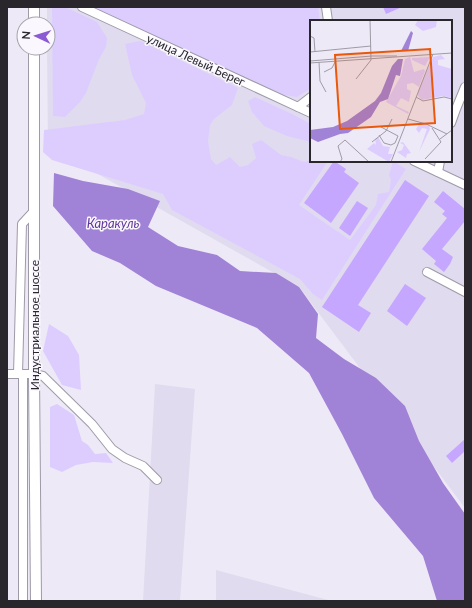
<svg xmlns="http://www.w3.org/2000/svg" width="472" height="608" font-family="Lato,sans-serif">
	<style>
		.built { fill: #e1dbf0; fill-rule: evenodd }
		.green { fill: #ddcdff }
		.water { fill: #a082d6 }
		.building { fill: #c6a7ff }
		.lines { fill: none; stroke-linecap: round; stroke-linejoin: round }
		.minor-casing { stroke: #9e9aa7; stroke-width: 10 }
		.major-casing { stroke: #9e9aa7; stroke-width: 12 }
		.minor { stroke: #fff; stroke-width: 8 }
		.major { stroke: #fff; stroke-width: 10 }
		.labels { text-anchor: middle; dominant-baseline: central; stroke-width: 3; stroke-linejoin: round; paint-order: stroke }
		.street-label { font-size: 12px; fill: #29272c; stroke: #faf8fe }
		.water-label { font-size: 13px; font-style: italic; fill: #62379a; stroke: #faf8fe }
		.inset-road { fill: none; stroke: #9f9ba6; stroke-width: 1 }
		.view { fill: #e8590c; fill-opacity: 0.15; stroke: #e8590c; stroke-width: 2 }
		.inset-edge { fill: none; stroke: #29272c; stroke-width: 2 }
	</style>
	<rect width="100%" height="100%" fill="#eee9f7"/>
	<!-- built -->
	<g class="built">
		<path d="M47,7H465V508L299,287L48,146L47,48H48V24H47ZM311,21H451V161H311Z"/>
		<polygon points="155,384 195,389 180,601 143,601"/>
		<polygon points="216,570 332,601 216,601"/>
	</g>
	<!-- green -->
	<g class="green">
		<polygon points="52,7 65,7 97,22 107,38 106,47 99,59 86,93 80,102 65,117 53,116"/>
		<polygon points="91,7 318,7 320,21 311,21 311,88 297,97 265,92"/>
		<polygon points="140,41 238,88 232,105 214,119 210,125 208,141 211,159 216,165 230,157 240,167 248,165 256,158 252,144 261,140 281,155 291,157 304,162 311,160 311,161 328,161 299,205 350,240 376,205 378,194 389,192 391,180 389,175 393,161 406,169 322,300 313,294 300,279 172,210 163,194 52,160 43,152 44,130 125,120 144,114 146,103 132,75 125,44"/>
		<polygon points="255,97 292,114 311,124 311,142 287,136 264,126 252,112 248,101"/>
		<polygon points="49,324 68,336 79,355 81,390 62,385 43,351"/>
		<polygon points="57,404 74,415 82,441 88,445 95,454 106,453 113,463 93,462 76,465 62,472 50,467 50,407"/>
	</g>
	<!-- water -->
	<polygon class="water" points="54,173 83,181 128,189 160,201 148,227 178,246 217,255 240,271 276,273 299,287 318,314 316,338 344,359 376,378 405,406 419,441 443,483 465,514 465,601 437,601 423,556 374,498 342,434 309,373 257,328 156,286 120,263 92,251 53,206"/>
	<!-- building -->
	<g class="building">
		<polygon points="383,7 402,7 386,14"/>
		<polygon points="334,161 346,169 344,172 359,183 331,223 304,203"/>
		<polygon points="405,180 429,196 358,305 371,313 359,332 322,307"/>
		<polygon points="443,191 465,209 465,221 442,249 453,257 450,264 444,272 434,264 436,261 422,249 447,218 442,214 445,211 434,202"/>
		<polygon points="357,201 368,208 350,236 339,228"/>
		<polygon points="405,284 426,298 407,326 387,311"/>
		<polygon points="465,439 465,451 452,463 446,456"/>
	</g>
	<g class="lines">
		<!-- minor casing -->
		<g class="minor-casing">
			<g id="minor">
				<polyline points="82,7 311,113"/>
				<polyline points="326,7 328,21"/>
				<polyline points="298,107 311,97"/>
				<polyline points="451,123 456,109 465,87"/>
				<polyline points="414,161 465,185"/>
				<polyline points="438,172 440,161"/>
				<polyline points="427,272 465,292"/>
				<polyline points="7,374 34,374 43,376 92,424 112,449 125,458 143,466 157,480"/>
				<polyline points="18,374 22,224 34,211"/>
				<polyline points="23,374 23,601"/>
			</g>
		</g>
		<!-- major casing -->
		<g class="major-casing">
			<g id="major">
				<polyline points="34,7 34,24"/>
				<polyline points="34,48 34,374 36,601"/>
			</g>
		</g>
		<!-- minor -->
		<use href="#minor" class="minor"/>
		<!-- major -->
		<use href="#major" class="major"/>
	</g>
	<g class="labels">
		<!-- street labels -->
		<g class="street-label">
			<text transform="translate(196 60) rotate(25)">улица Левый Берег</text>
			<text transform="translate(34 325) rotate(-90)">Индустриальное шоссе</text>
		</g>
		<!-- water labels -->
		<g class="water-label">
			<text x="113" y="223">Каракуль</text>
		</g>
	</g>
	<!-- overview -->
	<g transform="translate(310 20)">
		<rect width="142" height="142" fill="#eee9f7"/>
		<path d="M108,0H127L126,7L113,11L105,5ZM131,35L135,39L128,40V45L142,49V78L133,76L112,80L108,76V71L123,37ZM100,37L104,52L114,49L115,51L109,67L103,63L97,64V69L101,71L99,82L91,78L86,86L99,92L98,94L76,82L91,56L95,39ZM120,37L115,46L102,40V38ZM110,103L119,106L120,109L109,132L117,109L112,108L109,113L106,109ZM68,117L73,126L80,127L78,134H83L79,142L57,129L64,123L66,125L65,119ZM93,122L101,133L97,134L96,138L87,132L92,130L94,125L90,123Z" fill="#ddcdff"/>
		<path d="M101,11L103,13L98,31H91ZM88,39H93L90,56L86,55L78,79L70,82L61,97L38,113L30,114L8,122L0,118V110L23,107L37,101L65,81L71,73L82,46Z" fill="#a082d6"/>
		<path class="inset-road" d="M0,16L4,18L5,32M0,32L61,26M62,36H87M0,41L62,36M9,42L10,61L16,72M0,43L142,33M14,52L22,48L25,42M46,59L61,40L60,0M106,77L113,81L134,77L142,79M98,99L116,104L137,114M71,107L88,116M69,115L74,123L81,125L85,123L88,116M130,119L142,110M62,122L76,111L82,99M115,139L131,122L122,108M30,142L32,139L28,126L35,120L59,142M81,142L123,34"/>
		<path class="view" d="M120,29L125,103L30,109L25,35Z"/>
		<rect width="142" height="142" class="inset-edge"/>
	</g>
	<!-- border -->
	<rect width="472" height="608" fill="none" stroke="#29272c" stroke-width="16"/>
	<!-- north arrow -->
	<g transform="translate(36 36) rotate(274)"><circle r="19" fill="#faf8fe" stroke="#a6a4aa"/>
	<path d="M0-3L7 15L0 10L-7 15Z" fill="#8c5bd4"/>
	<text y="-6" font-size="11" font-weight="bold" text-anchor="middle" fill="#29272c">N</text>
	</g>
</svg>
